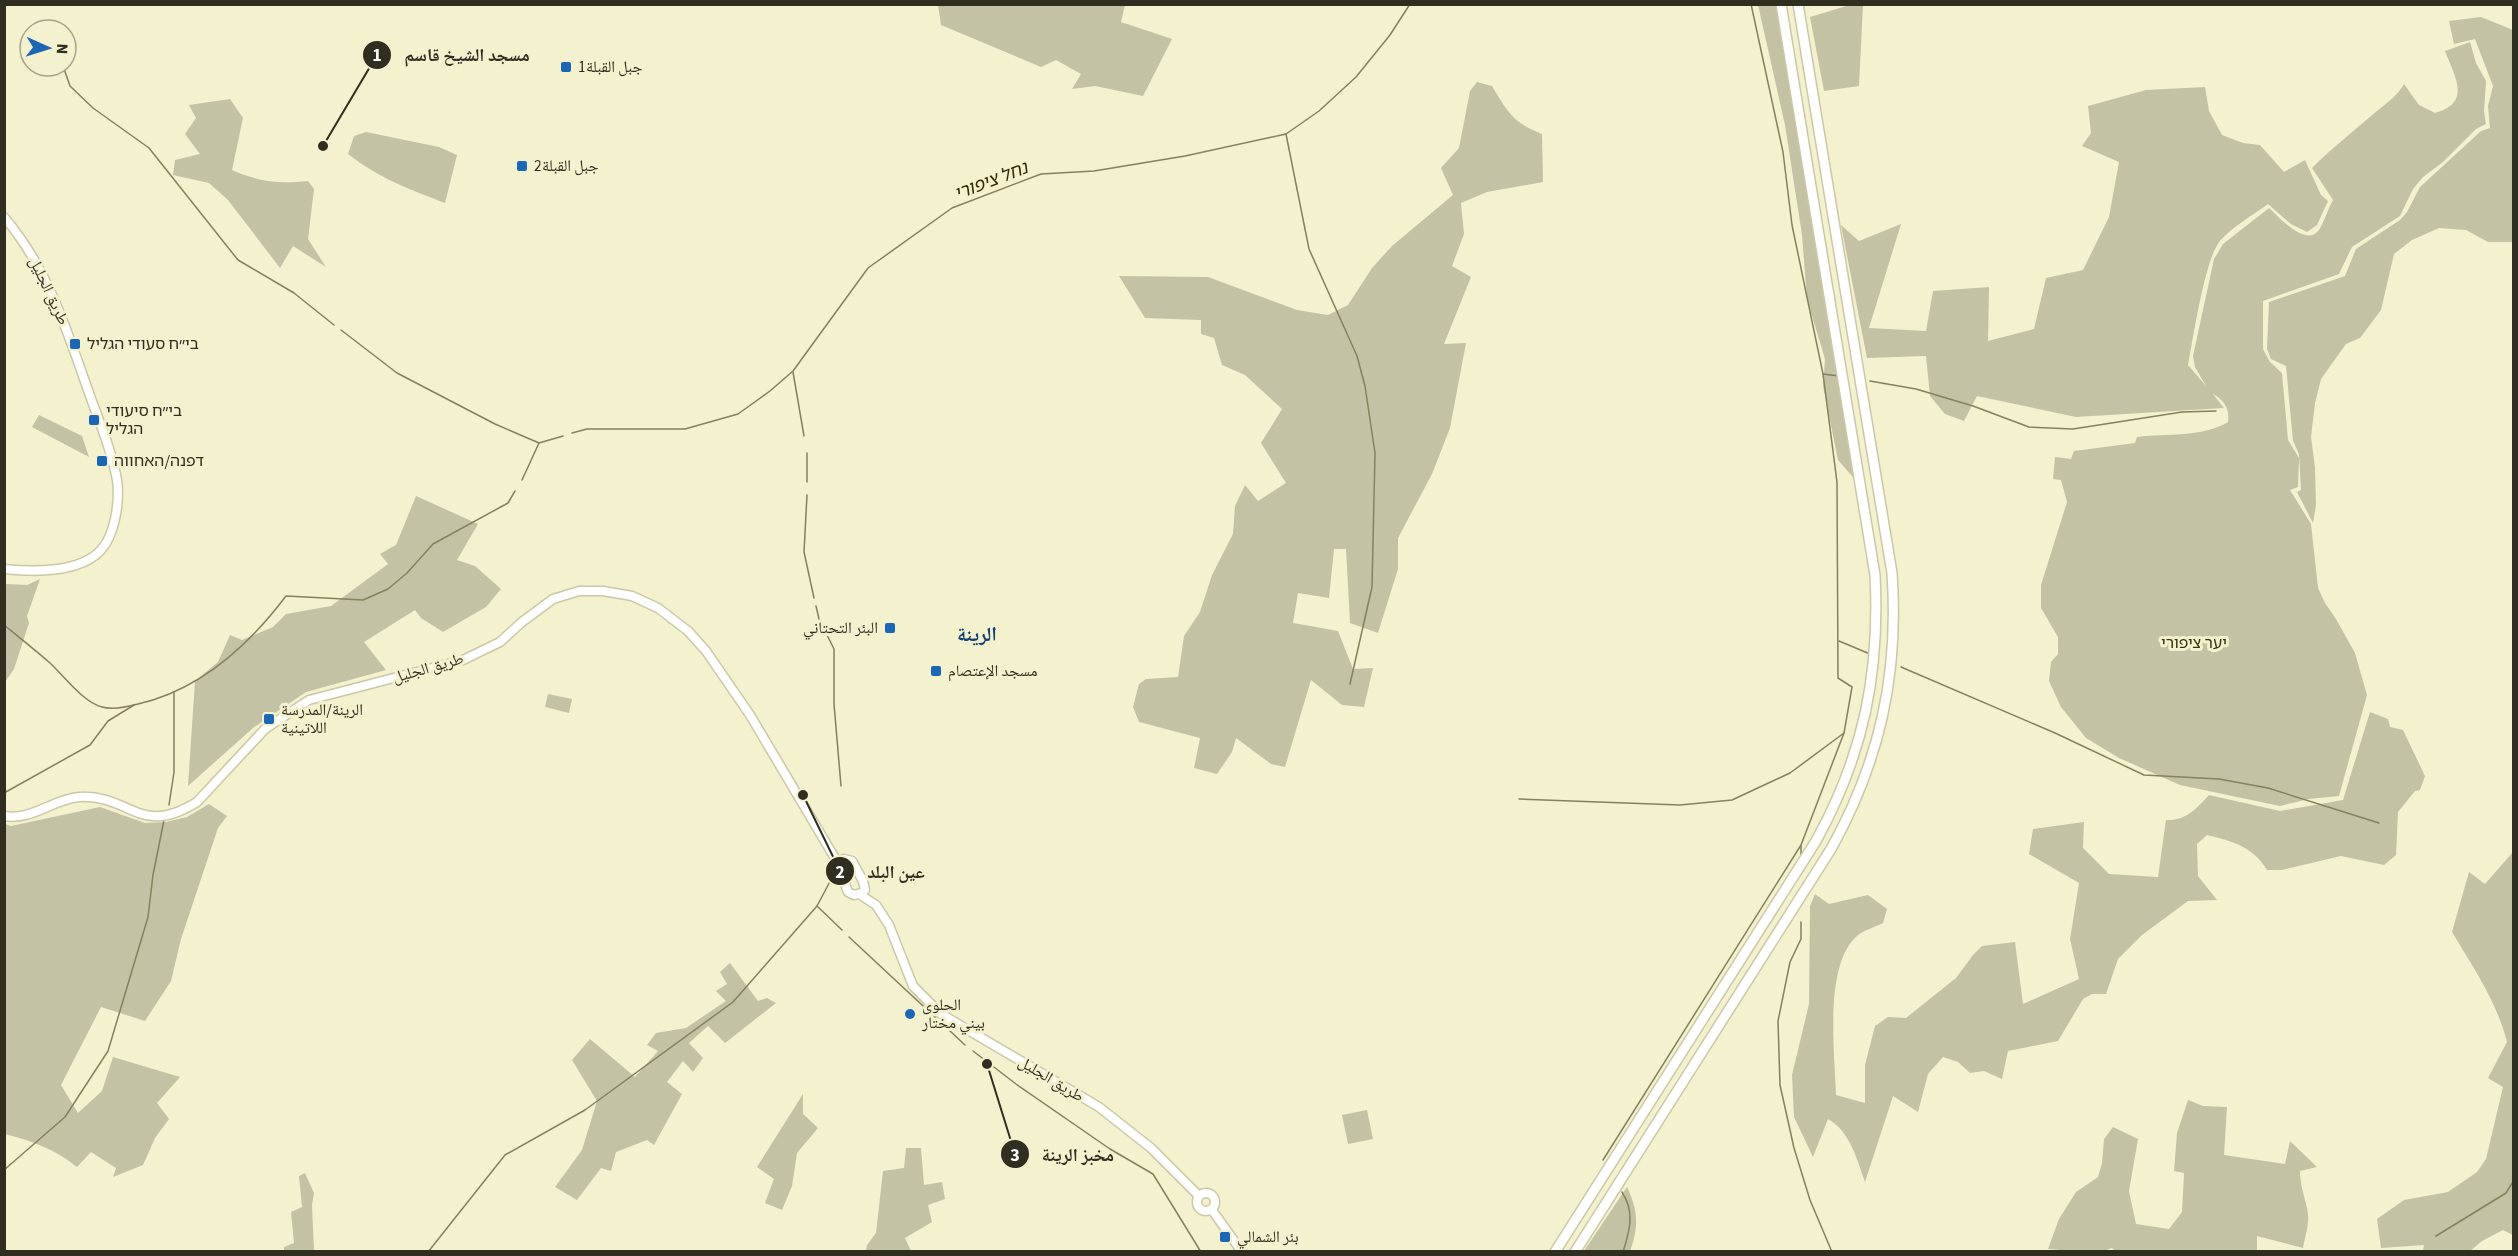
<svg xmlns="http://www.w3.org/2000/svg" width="2518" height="1256" font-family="'Source Sans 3','Noto Naskh Arabic','Noto Sans Hebrew',sans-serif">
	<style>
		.green { fill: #c4c2a5 }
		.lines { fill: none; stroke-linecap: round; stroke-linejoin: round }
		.stream { stroke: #84815c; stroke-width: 1.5 }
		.primary-casing { stroke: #cbc8a7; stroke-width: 11 }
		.trunk-casing { stroke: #cbc8a7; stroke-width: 12 }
		.primary { stroke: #fff; stroke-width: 8 }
		.trunk { stroke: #fff; stroke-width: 9 }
		.poi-dot { fill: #1b66b5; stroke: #f3f1ce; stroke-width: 2 }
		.labels { text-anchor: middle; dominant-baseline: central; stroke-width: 6; stroke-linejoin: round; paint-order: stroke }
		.poi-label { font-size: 16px; fill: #2f2e20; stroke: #f3f1ce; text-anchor: start }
		.street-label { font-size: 16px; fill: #2f2e20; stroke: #f3f1ce }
		.park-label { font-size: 16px; fill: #38340c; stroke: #f3f1ce }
		.water-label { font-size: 18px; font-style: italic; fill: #2f2c03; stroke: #f3f1ce }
		.quarter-label { font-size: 20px; font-weight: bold; fill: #114072; stroke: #f3f1ce }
		.leader { fill: none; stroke: #2f2e20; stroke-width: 2 }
		.callout-dot { fill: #2f2e20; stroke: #f3f1ce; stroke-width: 2 }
		.mark-label { font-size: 18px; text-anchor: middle; font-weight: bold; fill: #fff }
		.callout-label { font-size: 18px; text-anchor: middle; font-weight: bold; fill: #2f2e20; stroke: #f3f1ce; stroke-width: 6; stroke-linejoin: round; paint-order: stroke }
	</style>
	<rect width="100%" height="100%" fill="#f3f1ce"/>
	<!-- green -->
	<g class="green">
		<polygon points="938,5 1125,5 1121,22 1172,39 1143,96 1095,86 1072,89 1081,74 1056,60 1041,67 941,25"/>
		<polygon points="1758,5 1777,5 1859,484 1838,460 1823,386 1825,359 1807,299 1802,235 1785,125"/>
		<polygon points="1850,5 1863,5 1859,86 1824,91 1810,17"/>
		<polygon points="2481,17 2513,30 2513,242 2488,242 2466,230 2439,228 2412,240 2394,254 2381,310 2360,338 2346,344 2321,379 2315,403 2311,437 2315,468 2316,505 2313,523 2297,492 2301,490 2299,454 2293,441 2286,366 2271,359 2267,349 2269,302 2345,276 2356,249 2400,220 2407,212 2420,187 2481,131 2490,128 2488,106 2493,86 2475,39 2454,44 2449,21"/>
		<path d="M2470,42L2476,63L2486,81L2484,112L2486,124L2476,129L2443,162L2423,177L2413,189L2400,216L2352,247L2339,274L2263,301V349L2270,362L2282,373L2288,440L2299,458L2298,487L2290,490L2311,524L2318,588L2325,603L2336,619L2355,653L2367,695L2339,796L2309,799L2280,806L2180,785L2119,758L2086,738L2061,707L2049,681L2051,662L2058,654V637L2041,608V585L2067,502L2061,480L2053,479L2055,457L2071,459L2074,451L2135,443L2137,437C2167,433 2201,438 2228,422C2230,409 2224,400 2213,394L2224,408L2076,417L1977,396L1964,421L1945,414L1930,396L1926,356L1867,358L1841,225L1859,241L1901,224L1869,328L1926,331L1933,291L1989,287L1988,341L2034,329L2046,278L2083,270L2109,217L2119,162L2082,146L2091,133L2088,106L2146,90L2205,87L2209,111L2222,135L2243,143L2260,145L2284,172L2305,160L2321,195L2328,201L2317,225L2307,232L2291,224L2268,204C2253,215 2232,227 2220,241C2205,258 2193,339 2188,365L2206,386L2195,367L2193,356L2214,259L2223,244L2269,208C2279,217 2306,248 2319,230C2324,222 2328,209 2333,200L2312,168C2332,148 2355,130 2377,111C2387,103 2397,96 2404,84L2419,105L2435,113C2472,103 2455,77 2445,51Z"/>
		<path d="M1477,82L1492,86C1507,111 1513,123 1542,134L1543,182L1487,192L1461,203L1464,234L1452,266L1471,277L1444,344L1466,343L1450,428L1432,474L1398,538V569L1378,633L1350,623L1346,549H1334L1329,598L1298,593L1293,623L1338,631L1353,669L1373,668L1364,707L1342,705L1311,680L1285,767L1271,764L1236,738L1232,752L1217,774L1194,768L1200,738L1139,722L1133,707L1139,684L1146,679L1178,677L1184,636L1200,612L1212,575L1233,534L1235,506L1245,485L1258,501L1286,483L1261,443L1282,409L1245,375L1222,365L1214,338L1201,334V320L1145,318L1119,276L1208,277L1297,310L1328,315L1348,305L1372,268L1392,246L1453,195L1441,168L1459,148L1470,91Z"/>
		<path d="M230,99L243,118L232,170C260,182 278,184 308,181L314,189L308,239L326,267L293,246L280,268L228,200L209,183L173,175L175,160L200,154L185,134L196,118L189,105Z"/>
		<path d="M366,132L439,147L457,155L445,203C408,189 379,178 348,154L354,136Z"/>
		<polygon points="39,415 82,436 89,457 32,427"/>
		<polygon points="416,496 478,524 457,560 475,566 501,589 486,607 443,632 421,618 415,610 364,642 386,670 306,692 253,728 188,786 195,681 218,662 230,635 242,640 273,627 286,614 331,606 388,564 380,554 396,545"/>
		<polygon points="40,579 27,616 29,623 14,669 5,682 5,584 27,585"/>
		<polygon points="548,694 572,699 569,713 545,707"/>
		<path d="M2370,712L2388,719L2390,727L2403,730L2425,776L2420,790L2415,791L2398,812L2396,855L2384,865L2341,856L2282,870H2267C2254,847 2232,841 2207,835L2197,844L2198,876L2217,900L2188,901L2142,935L2118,959L2106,994H2092L2083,999L2058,1041L2008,1051L2002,1079L1984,1071L1970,1073L1958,1062L1943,1057L1928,1074L1918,1112L1893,1096L1865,1182C1857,1160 1850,1131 1828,1119L1813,1157L1794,1117L1792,1075L1809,1004L1810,906L1815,894L1829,904L1868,895L1887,909L1883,923C1875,927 1865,930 1858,935C1823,964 1835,1054 1836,1095L1865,1103V1065L1875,1026L1888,1017L1906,1018L1956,978L1973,955L1982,946L2015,942L2023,1004L2079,979L2070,939L2079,883L2029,854L2033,829L2084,822L2083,848L2109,874L2158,877L2166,820C2186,821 2197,808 2209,795L2280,811L2343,800Z"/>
		<path d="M209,804L227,816L218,828L181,939L171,981L145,1021L101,1007L61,1085L78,1113L102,1091L113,1057L180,1077L157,1103L169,1119L155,1138L143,1165L113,1177L116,1168L91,1152L77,1167C55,1149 32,1141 5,1134V824L11,826L100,807L145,823L166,822L187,817Z"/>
		<path d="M2513,852V1235L2503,1230L2482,1241L2470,1251H2423L2424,1245L2381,1248L2377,1219L2404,1200L2448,1192L2477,1172L2486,1159L2503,1087L2488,1078L2507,1042C2497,1002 2473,967 2452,932L2469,872L2485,884Z"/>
		<polygon points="730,963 758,1001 767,998 776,1003 725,1043 708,1026 689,1043 703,1058 693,1072 683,1061 667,1082 682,1094 654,1145 647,1140 616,1152 611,1171 601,1168 577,1200 555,1187 582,1150 597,1101 572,1060 590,1039 635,1077 658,1051 647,1045 656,1033 686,1028 726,1001 716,991 727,984 720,972"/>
		<polygon points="803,1094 803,1114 818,1128 797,1153 792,1186 782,1210 765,1203 774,1179 757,1167"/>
		<path d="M2188,1100L2203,1106L2227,1107L2224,1155L2285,1164L2290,1141L2317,1167L2300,1171C2300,1188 2306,1199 2308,1214C2309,1226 2305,1237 2303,1248L2257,1236V1251L2116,1252L2112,1248C2093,1256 2068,1250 2048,1249L2059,1219L2076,1192L2098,1177L2102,1163L2104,1139L2113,1127L2138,1139L2129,1191L2136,1224L2169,1229L2182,1212L2184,1173L2174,1171L2177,1133Z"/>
		<polygon points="1367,1110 1373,1139 1348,1144 1342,1115"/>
		<polygon points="906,1148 921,1148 924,1185 942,1182 945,1199 928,1205 932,1222 905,1238 911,1251 866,1251 867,1245 876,1233 883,1171 904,1168"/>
		<polygon points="305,1173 314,1193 312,1205 314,1251 284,1251 284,1247 294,1243 291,1212 302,1207 299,1176"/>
		<path d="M1627,1187C1638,1210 1639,1227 1630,1251H1584Z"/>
	</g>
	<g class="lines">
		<!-- stream -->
		<g class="stream">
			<polyline points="63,66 70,86 93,108 149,148 238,260 294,293 334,325"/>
			<polyline points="1286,134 1309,249 1357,356 1365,386 1375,453 1372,587 1350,684"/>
			<polyline points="341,330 397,373 495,424 539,443 563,436"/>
			<polyline points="793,372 804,436"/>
			<polyline points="1823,374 1839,376"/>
			<polyline points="1870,381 1916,389 1973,406 2029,427 2073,429 2182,412 2216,411"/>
			<polyline points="572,433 587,429 685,429 738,414 770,391 793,371 868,268 952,208 1041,174 1094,171 1185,156 1286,134 1319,111 1356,77 1390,35 1410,4"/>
			<polyline points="522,480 539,443"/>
			<polyline points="807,482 807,453"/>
			<polyline points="807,495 804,552 814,598"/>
			<polyline points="816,606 819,619 834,649 834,704 841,786"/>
			<path d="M4,625C20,638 35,650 50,663C64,676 83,702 102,707C113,710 127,707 138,704C199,690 249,645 286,596L363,600L388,589L407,573L433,544L508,503L515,491"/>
			<polyline points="1839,641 1870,654"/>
			<polyline points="1901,667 2055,733 2144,775 2219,779 2268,788 2379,823"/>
			<polyline points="4,793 90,745 108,721 134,705"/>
			<polyline points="1519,799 1680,805 1732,800 1790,773 1844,733"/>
			<polyline points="169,805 174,772 174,692"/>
			<polyline points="1801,846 1801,854"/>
			<polyline points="817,906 842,930"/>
			<polyline points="1801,922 1801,939 1790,962 1778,1021 1780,1085 1794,1148 1810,1200 1832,1252"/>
			<polyline points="849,937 965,1045"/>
			<polyline points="973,1051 1016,1084 1110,1149 1153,1174 1201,1252"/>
			<polyline points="1603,1160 1801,845 1844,733 1852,687 1838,678 1837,482 1823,374 1792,225 1783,152 1751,4"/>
			<polyline points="4,1170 65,1117 108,1051 148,917 153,875 164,820"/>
			<path d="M1622,1192C1635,1212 1630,1230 1623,1252"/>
			<polyline points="2436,1236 2506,1193 2514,1180"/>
			<polyline points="428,1252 505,1155 585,1110 733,1002 817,906 834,874 835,864"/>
		</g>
		<!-- primary casing -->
		<g class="primary-casing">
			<g id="primary">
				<path d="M4,217C48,268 67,331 89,393C99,421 112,451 117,480C120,501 115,535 101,550C80,573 33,572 4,569"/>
				<path d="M4,816C32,821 53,799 79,797C131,794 139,838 197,802L265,729L309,700L463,660L500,642L522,622L553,599L579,591H603L632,596L658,608L688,631L706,651L750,715L839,865"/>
				<polygon points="844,859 852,861 863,881 865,890 862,893 854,895 848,892 839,867 841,860"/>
				<polyline points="859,894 876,905 889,925 913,986 941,1014 1099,1107 1151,1148 1199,1196"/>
				<circle cx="1206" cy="1202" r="9"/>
				<polyline points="1212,1210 1242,1252"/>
			</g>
		</g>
		<!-- trunk casing -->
		<g class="trunk-casing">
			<g id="trunk">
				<path d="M1555,1252L1816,841C1864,754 1880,673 1875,575L1781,4"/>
				<path d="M1575,1252L1831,849C1880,761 1899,674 1892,573L1798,4"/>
			</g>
		</g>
		<!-- primary -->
		<use href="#primary" class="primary"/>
		<!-- trunk -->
		<use href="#trunk" class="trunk"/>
	</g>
	<!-- markers -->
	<g class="poi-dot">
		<rect x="560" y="61" width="12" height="12" rx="3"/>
		<rect x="516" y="160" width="12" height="12" rx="3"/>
		<rect x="69" y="338" width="12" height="12" rx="3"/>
		<rect x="88" y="414" width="12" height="12" rx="3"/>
		<rect x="96" y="455" width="12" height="12" rx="3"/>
		<rect x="884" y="622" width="12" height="12" rx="3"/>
		<rect x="930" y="665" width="12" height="12" rx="3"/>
		<rect x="263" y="713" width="12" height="12" rx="3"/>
		<circle cx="910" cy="1014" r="6"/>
		<rect x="1219" y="1231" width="12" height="12" rx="3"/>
	</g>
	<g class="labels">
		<!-- poi labels -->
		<g class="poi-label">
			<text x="578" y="67">جبل القبلة1</text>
			<text x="534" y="166">جبل القبلة2</text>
			<text x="87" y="344">בי״ח סעודי הגליל</text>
			<text x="106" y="411">בי״ח סיעודי<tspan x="106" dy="18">הגליל</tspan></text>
			<text x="114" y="461">דפנה/האחווה</text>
			<text x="878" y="628" text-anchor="end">البئر التحتاني</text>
			<text x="948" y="671">مسجد الإعتصام</text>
			<text x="281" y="710">الرينة/المدرسة<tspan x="281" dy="18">اللاتينية</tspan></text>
			<text x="922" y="1005">الحلوى<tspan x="922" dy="18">بيني مختار</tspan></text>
			<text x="1237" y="1237">بئر الشمالي</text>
		</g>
		<!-- street labels -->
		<g class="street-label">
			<text transform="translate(49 291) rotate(65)">طريق الجليل</text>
			<text transform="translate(428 668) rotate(-16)">طريق الجليل</text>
			<text transform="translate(1051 1079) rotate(31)">طريق الجليل</text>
		</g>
		<!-- park labels -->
		<g class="park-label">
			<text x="2194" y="643">יער ציפורי</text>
		</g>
		<!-- water labels -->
		<g class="water-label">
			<text transform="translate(991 181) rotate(-21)">נחל ציפורי</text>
		</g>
		<!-- quarter labels -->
		<g class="quarter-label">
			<text x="977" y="635">الرينة</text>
		</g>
	</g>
	<!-- callouts -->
	<path class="leader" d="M323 146L377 55M803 795L840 871M987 1064L1015 1154"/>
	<g class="callout-dot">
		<circle cx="323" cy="146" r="6"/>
		<circle cx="803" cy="795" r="6"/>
		<circle cx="987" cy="1064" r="6"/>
		<circle cx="377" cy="55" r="15"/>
		<circle cx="840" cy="871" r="15"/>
		<circle cx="1015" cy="1154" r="15"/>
	</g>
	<g class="mark-label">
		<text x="377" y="61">1</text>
		<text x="840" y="878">2</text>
		<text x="1015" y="1161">3</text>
	</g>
	<g class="callout-label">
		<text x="467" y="61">مسجد الشيخ قاسم</text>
		<text x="896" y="878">عين البلد</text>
		<text x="1078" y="1161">مخبز الرينة</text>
	</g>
	<!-- border -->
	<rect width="2518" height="1256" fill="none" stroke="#2f2e20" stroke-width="12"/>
	<!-- north arrow -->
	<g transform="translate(48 48) rotate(93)"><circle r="28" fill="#f3f1ce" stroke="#a5a388" stroke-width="1.5"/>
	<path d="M0-4.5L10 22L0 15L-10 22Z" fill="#1b66b5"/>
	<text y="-9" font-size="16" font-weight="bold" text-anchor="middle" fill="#2f2e20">N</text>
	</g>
</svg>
